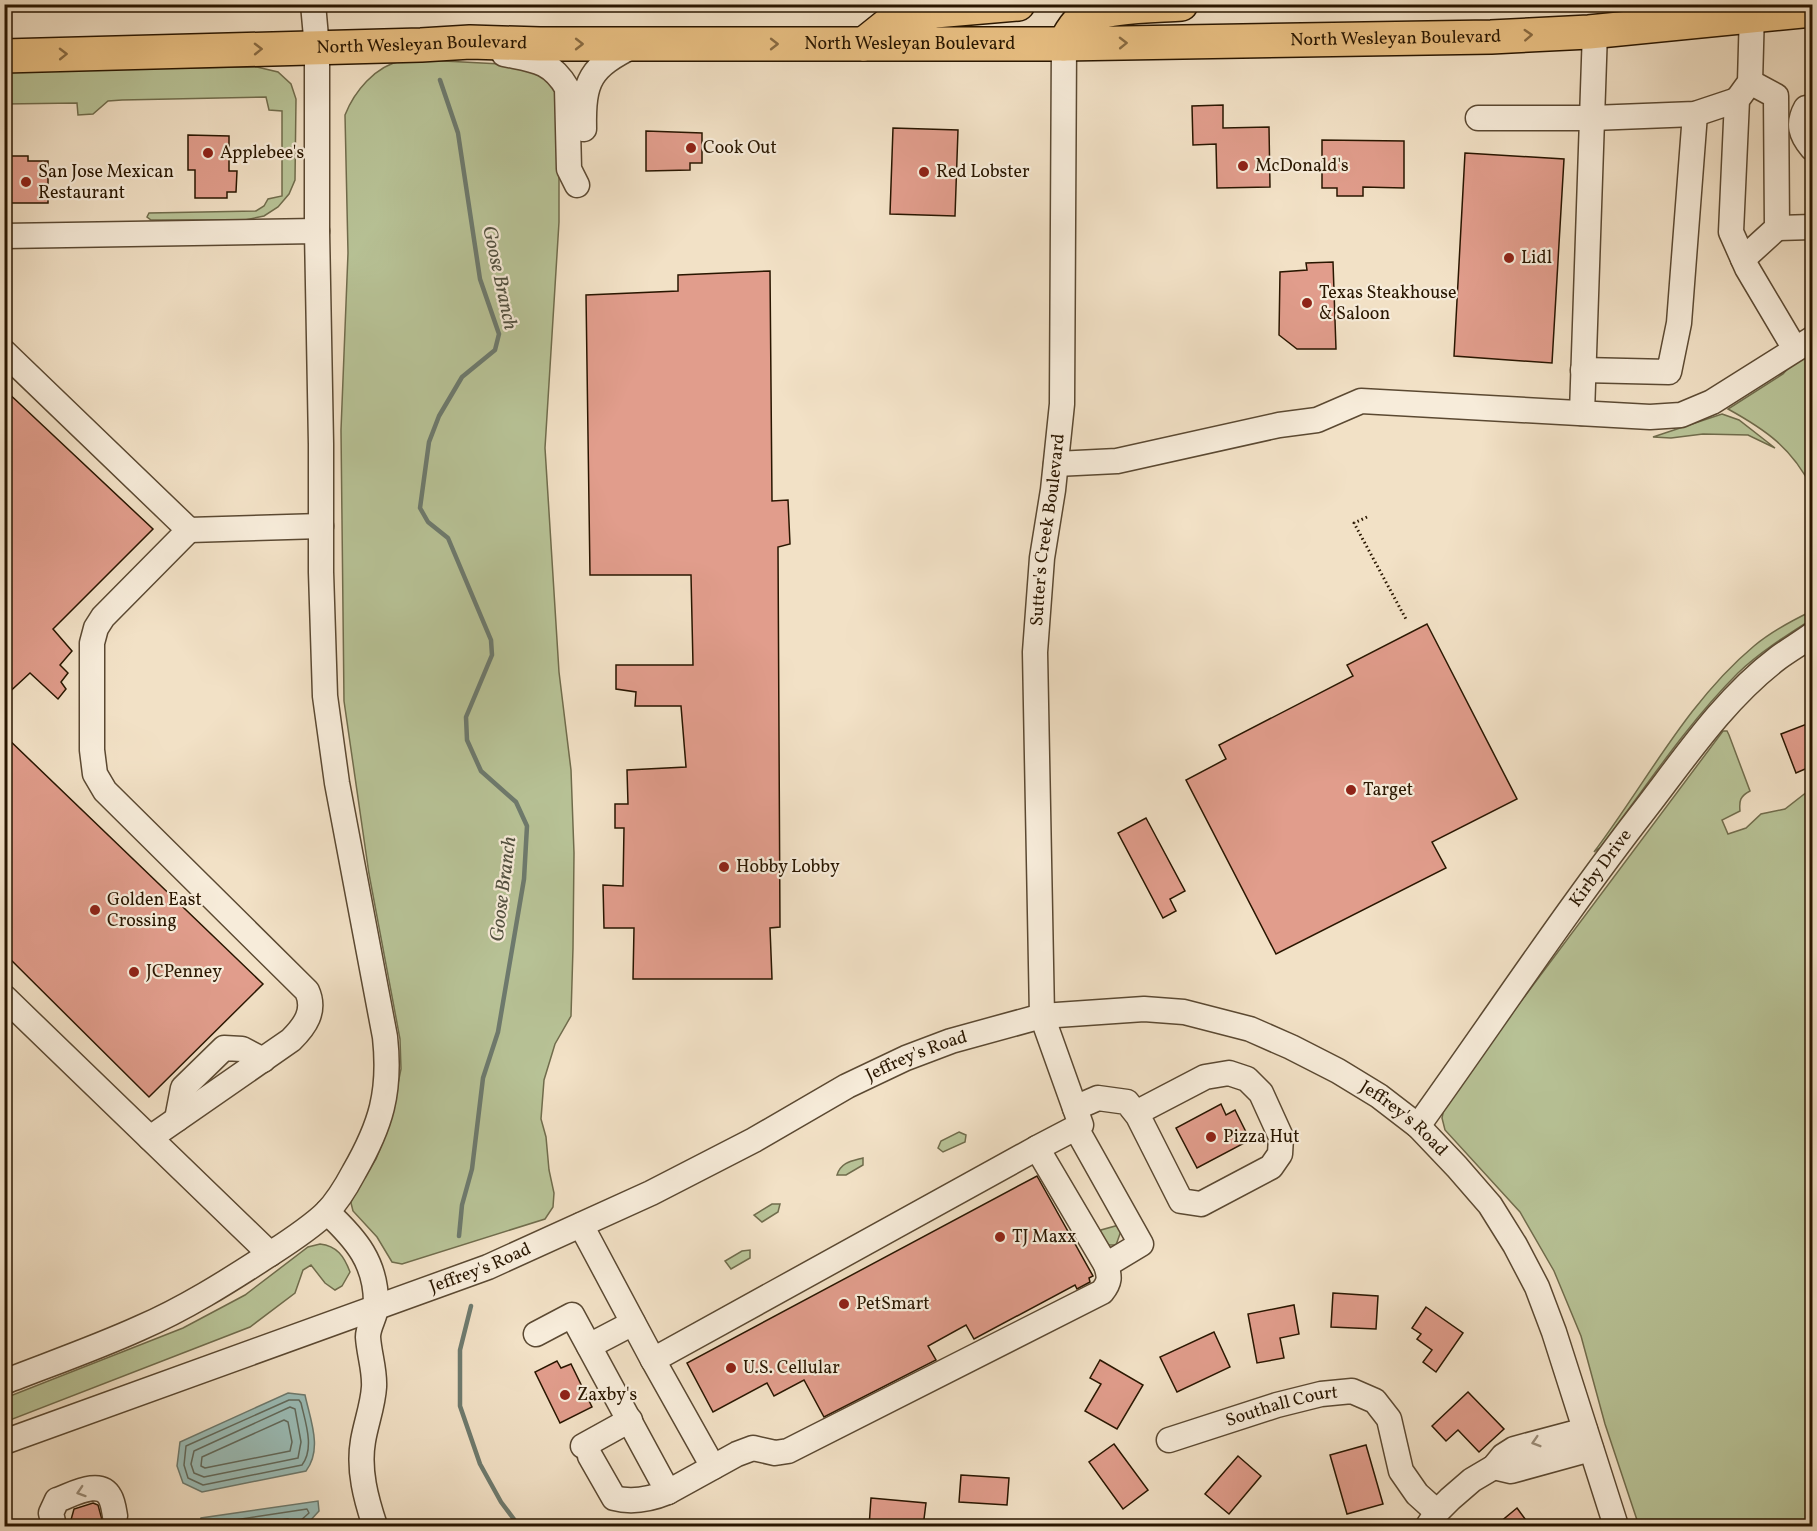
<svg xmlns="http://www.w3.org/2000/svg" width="1817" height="1531" font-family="Vollkorn,serif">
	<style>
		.green { fill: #b8c397; stroke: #706c4c; stroke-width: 1.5 }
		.water { fill: #9bbdb7; stroke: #6d7a6e; stroke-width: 1.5 }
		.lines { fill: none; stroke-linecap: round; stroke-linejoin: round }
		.shore { stroke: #626a5c; stroke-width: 1.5 }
		.stream { stroke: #6d7a6e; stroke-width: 4.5 }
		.building { fill: #e19d8c; stroke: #291600; stroke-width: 1.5 }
		.minor-casing { stroke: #5b4932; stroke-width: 27 }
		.highway-casing { stroke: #291600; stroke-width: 36 }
		.path { stroke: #291600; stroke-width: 3; stroke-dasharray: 1.5 3; stroke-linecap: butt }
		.minor { stroke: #f7ecda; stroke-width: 24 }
		.highway { stroke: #e9c083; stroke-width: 33 }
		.oneway { stroke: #896b42 }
		.oneway2 { stroke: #9a8c78 }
		.poi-dot { fill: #8f2418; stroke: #f7ecda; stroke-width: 2 }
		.labels { text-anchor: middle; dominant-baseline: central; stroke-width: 4.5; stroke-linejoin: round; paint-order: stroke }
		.street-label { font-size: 18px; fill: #291600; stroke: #f7ecda }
		.poi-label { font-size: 18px; fill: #291600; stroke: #f7ecda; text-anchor: start }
		.water-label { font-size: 20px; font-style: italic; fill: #515040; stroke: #f7ecda }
	</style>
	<rect width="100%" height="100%" fill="#f2e1c6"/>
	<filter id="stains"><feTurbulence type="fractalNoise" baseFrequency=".00333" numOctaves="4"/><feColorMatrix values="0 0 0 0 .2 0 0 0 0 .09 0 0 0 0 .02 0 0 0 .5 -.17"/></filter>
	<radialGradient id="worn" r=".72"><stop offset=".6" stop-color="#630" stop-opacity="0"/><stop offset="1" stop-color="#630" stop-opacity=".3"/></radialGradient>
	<!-- green -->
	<g class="green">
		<path d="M425,60L518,65L537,69L559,89V222L545,448L559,672L571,770L574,853L573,948L571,1016L555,1044L544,1080L541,1119L546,1137L549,1170L554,1193L553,1207L545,1219L402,1264L392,1262L377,1237L353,1211L351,1203L353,1194L361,1183L376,1159L390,1123L401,1069L400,1039L369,874L344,701L341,430L348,253L345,115C354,92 375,66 401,61C409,60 417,60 425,60Z"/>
		<polygon points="257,67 278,72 291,84 296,99 295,180 289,194 278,207 264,216 245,220 151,220 147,217 149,213 256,211 264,206 268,199 282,196 282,111 269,110 266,97 122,100 108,101 93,114 78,115 77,103 5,104 4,70"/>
		<path d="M1812,348V488C1792,448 1766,430 1728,409L1783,374L1801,354Z"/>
		<polygon points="1722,414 1739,420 1775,448 1748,435 1703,434 1671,438 1653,437"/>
		<path d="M1812,611V619C1787,635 1760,652 1738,673C1686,725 1645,788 1601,847L1594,852C1646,783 1687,702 1754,646C1771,632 1793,620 1812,611Z"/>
		<path d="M1723,731H1727L1729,735L1750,791C1740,796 1739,801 1740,811L1722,820L1728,834L1746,828L1761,814L1785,809L1812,788V1526H1639L1605,1424L1581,1336L1554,1271L1520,1212L1445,1130L1442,1118L1445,1103Z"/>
		<polygon points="959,1132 966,1135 965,1142 943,1152 938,1148 941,1141"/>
		<path d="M863,1158V1165L846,1175H837C841,1162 852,1161 863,1158Z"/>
		<polygon points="772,1204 780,1204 778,1212 762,1222 754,1215"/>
		<polygon points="1119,1225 1121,1231 1116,1245 1104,1245 1097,1238 1101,1230"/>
		<path d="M320,1244C337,1246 344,1256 350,1272L342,1286L335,1290L325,1283L311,1265L303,1270L295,1293L250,1327L5,1422V1398L183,1328L245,1295L308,1247Z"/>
		<polygon points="750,1250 750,1258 731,1269 725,1261 742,1251"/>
	</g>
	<!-- water -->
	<g class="water">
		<path d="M288,1393L305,1395C310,1419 323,1449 306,1471L202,1492L183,1483L177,1466L180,1442Z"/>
		<polygon points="318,1501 319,1511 308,1523 296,1526 199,1526 201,1518"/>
	</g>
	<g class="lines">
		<!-- shore -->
		<g class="shore">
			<path d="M289,1400H299L301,1403C305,1421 315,1448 302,1465L203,1485L188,1478L184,1465L186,1446Z"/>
			<polygon points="290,1407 295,1409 301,1442 298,1458 204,1477 194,1473 191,1464 194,1451"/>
			<polygon points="284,1420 288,1422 292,1442 290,1451 205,1468 201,1466 202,1457"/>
			<polyline points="205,1526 208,1524 307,1509 309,1513 300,1521 298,1526"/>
			<polyline points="238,1526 288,1519 291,1521 291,1526"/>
		</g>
		<!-- stream -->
		<g class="stream">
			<polyline points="440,80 458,133 480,279 499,334 495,350 462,377 439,416 429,442 420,508 428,522 448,538 491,640 492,655 466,717 467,740 481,771 516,802 527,826 524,879 498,1032 483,1078 472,1169 462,1205 459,1236"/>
			<polyline points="471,1306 460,1350 460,1406 480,1464 501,1502 519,1526"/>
		</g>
	</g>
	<!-- building -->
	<g class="building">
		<polygon points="1223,105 1223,128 1269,127 1270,187 1217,188 1216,144 1193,145 1192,106"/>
		<polygon points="893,128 958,130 955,216 890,214"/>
		<polygon points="646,131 702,133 702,163 690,163 690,170 646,171"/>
		<polygon points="188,135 229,136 229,171 237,171 236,192 227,192 227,198 195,198 195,170 188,170"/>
		<polygon points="1322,140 1404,141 1404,188 1363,187 1363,196 1337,196 1337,188 1322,188"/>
		<polygon points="1465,153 1564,159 1552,363 1454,356"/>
		<polygon points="4,156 28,156 28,161 48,161 48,203 4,203"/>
		<polygon points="1333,262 1336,349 1297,349 1279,335 1280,272 1307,270 1306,263"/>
		<polygon points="770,271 772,501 788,500 790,544 778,547 780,927 770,928 772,979 633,979 634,928 604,928 603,885 623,886 624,828 615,828 615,804 628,804 627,770 686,767 681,706 635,706 636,692 616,689 616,665 693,665 691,575 590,575 586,295 678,291 678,275"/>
		<polygon points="4,389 153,529 53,629 72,651 60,665 68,673 61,682 66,689 58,699 30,673 4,697"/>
		<polygon points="1427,624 1517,799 1432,842 1446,868 1276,954 1186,780 1226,759 1219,745 1353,676 1347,665"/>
		<polygon points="1812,722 1812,766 1796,773 1781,734"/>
		<polygon points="4,735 263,984 149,1097 4,953"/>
		<polygon points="1146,818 1185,891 1170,899 1176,911 1163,918 1118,833"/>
		<polygon points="1221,1104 1226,1115 1235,1110 1250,1140 1197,1168 1176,1128"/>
		<polygon points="1037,1176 1093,1276 1089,1278 1090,1282 1077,1289 1075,1285 974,1339 966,1325 928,1346 936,1360 824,1417 804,1380 774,1396 767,1383 713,1412 687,1363"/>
		<polygon points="1333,1293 1378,1296 1376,1329 1331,1327"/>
		<polygon points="1294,1305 1299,1334 1280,1338 1284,1358 1257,1363 1248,1314"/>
		<polygon points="1426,1307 1463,1333 1436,1372 1423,1362 1432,1350 1417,1339 1421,1334 1412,1328"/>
		<polygon points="1214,1332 1230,1367 1177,1392 1160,1357"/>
		<polygon points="1100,1360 1143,1385 1117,1429 1085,1411 1101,1384 1090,1378"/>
		<polygon points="557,1361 561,1368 571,1364 592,1407 560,1423 535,1372"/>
		<polygon points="1468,1392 1504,1429 1479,1452 1458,1430 1446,1441 1432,1426"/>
		<polygon points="1114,1444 1148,1490 1123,1509 1089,1462"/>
		<polygon points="1366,1445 1383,1504 1347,1514 1330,1455"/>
		<polygon points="1238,1456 1261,1476 1229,1514 1205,1494"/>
		<polygon points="961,1475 1009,1478 1007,1505 959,1502"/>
		<polygon points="871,1498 926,1503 923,1527 897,1524 897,1527 869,1527"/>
		<polygon points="93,1503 98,1505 104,1527 69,1527 74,1509"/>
		<polygon points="1517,1508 1531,1527 1494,1527"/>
	</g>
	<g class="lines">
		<!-- minor casing -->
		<g class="minor-casing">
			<g id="minor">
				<polyline points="313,4 317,48 317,231"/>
				<polyline points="1748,17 1752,11 1750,82 1737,100 1731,232 1747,268 1795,349"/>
				<path d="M504,54C533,60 551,60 567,88L569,169L577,185"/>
				<path d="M1812,107L1806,108C1797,124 1801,135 1812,148"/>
				<polyline points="1478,118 1592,118 1695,114 1737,100"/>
				<path d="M584,129C583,80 590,67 635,45"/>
				<polyline points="1777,228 1812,227"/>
				<path d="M4,236L317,231L321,444V572L325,696L337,783L385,1037C391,1092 381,1125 354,1172C346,1187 338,1201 326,1213C308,1230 287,1243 267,1256C227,1282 184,1309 140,1328C96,1348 50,1364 4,1382"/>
				<polyline points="1743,259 1777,228 1776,96 1750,82"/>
				<polyline points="4,352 189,530 321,526"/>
				<polyline points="1583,370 1669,372 1679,323 1695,114"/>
				<polyline points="1582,413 1595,31"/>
				<polyline points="1056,464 1117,461 1279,425 1317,420 1361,401 1650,417 1681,415 1712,402 1812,339"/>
				<polyline points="4,997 270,1254"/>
				<polyline points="1075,1108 1098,1098 1127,1102 1138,1116 1181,1201 1201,1204 1271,1167 1280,1154 1281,1137 1261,1093 1247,1079 1229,1073 1205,1077 1136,1113"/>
				<polyline points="177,1119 183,1088 224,1048 242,1049 263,1060"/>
				<path id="s1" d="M1418,1126C1494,1020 1566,911 1646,808C1686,756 1725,698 1778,658C1789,650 1801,643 1812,635"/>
				<path d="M150,1138L291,1040C305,1026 316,1011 307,991L105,791L95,774L92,750V643L96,628L103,617L189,530"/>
				<polyline points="1037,1148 1106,1265 1141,1244 1076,1128"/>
				<path d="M327,1212C356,1239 377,1263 376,1306C376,1316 368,1326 368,1337C369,1354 375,1370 374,1387C373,1405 366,1423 363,1441C358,1470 366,1499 375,1526"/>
				<path id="s2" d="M581,1225L653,1360L1037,1148L1081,1125L1042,1016L1035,652L1042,558L1053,490L1062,404L1064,44"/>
				<path d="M536,1334L572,1315L668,1492C651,1499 633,1503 614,1498L590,1456"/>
				<polyline points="589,1346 633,1323"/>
				<polyline points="653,1360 713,1467"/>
				<path id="s3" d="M1169,1440L1277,1405L1321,1394L1352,1391L1375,1401L1389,1419L1401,1471L1417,1494L1437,1512"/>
				<path id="s4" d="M4,1442L488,1267L651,1193L754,1140L847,1086L906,1058L951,1041L1042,1016L1144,1009L1184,1012L1250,1029L1291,1047L1338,1071L1379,1096L1418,1126L1457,1167L1490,1205L1515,1245L1537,1287L1554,1332L1616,1526"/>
				<polyline points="583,1446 630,1420"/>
				<polyline points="1494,1467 1511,1471 1591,1449"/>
				<path d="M668,1492L737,1454L753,1448L775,1453L788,1451L1102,1292C1110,1282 1110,1277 1106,1265"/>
				<path d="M54,1526L51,1513L57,1500C72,1495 100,1478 110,1497C113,1502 114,1510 115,1516"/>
				<polyline points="1428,1526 1437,1512 1450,1499 1472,1480 1494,1467 1503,1456 1514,1449 1585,1430"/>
			</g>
		</g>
		<!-- highway casing -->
		<g class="highway-casing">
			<g id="highway">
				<polyline points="864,44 889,24 935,11 1018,4"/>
				<path d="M1064,44C1069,36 1073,27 1080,21C1100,5 1156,6 1181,4"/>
				<path id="s5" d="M4,56L421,45L470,42L540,44H1064L1491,37L1589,32L1812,10"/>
			</g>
		</g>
		<!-- path -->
		<polyline class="path" points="1367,517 1354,523 1407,621"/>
		<!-- minor -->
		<use href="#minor" class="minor"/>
		<!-- highway -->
		<use href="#highway" class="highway"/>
	</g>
	<!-- one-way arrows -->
	<defs><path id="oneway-chevron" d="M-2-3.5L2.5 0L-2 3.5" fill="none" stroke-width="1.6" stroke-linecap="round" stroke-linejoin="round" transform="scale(1.5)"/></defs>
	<g class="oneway">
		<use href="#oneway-chevron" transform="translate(1528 35) rotate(-3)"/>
		<use href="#oneway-chevron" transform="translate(1123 43) rotate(-1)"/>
		<use href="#oneway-chevron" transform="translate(579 44)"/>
		<use href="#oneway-chevron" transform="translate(774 44)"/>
		<use href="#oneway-chevron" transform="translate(258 49) rotate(-1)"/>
		<use href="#oneway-chevron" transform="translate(63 54) rotate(-1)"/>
	</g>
	<g class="oneway2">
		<use href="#oneway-chevron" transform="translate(1536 1442) rotate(163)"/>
		<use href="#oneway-chevron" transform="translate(81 1492) rotate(162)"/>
	</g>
	<!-- markers -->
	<g class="poi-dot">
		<circle cx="691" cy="148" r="6"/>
		<circle cx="208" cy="153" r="6"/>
		<circle cx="1243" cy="166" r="6"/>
		<circle cx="924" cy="172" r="6"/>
		<circle cx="26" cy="182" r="6"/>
		<circle cx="1509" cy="258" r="6"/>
		<circle cx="1307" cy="303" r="6"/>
		<circle cx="1351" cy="790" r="6"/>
		<circle cx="724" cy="867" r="6"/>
		<circle cx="95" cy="910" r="6"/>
		<circle cx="134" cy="972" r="6"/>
		<circle cx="1211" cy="1137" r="6"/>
		<circle cx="1000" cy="1237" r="6"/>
		<circle cx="844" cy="1304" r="6"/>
		<circle cx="731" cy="1368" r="6"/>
		<circle cx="565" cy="1395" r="6"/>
	</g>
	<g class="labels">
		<!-- street labels -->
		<g class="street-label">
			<text stroke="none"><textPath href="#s5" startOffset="1392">North Wesleyan Boulevard</textPath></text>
			<text stroke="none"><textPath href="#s5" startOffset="906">North Wesleyan Boulevard</textPath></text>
			<text stroke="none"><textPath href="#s5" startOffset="418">North Wesleyan Boulevard</textPath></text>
			<text stroke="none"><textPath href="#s2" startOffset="1244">Sutter's Creek Boulevard</textPath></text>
			<text stroke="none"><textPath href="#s1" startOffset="316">Kirby Drive</textPath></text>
			<text stroke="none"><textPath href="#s4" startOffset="993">Jeffrey's Road</textPath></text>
			<text stroke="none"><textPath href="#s4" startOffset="1514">Jeffrey's Road</textPath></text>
			<text stroke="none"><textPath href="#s4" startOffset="507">Jeffrey's Road</textPath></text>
			<text stroke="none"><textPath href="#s3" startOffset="118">Southall Court</textPath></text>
		</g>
		<!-- poi labels -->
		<g class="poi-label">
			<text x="703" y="148">Cook Out</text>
			<text x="220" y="153">Applebee's</text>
			<text x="1255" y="166">McDonald's</text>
			<text x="38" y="172">San Jose Mexican<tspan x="38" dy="21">Restaurant</tspan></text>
			<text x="936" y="172">Red Lobster</text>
			<text x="1521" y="258">Lidl</text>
			<text x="1319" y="293">Texas Steakhouse<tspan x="1319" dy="21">&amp; Saloon</tspan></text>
			<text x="1363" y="790">Target</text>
			<text x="736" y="867">Hobby Lobby</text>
			<text x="107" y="900">Golden East<tspan x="107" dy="21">Crossing</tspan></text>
			<text x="146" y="972">JCPenney</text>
			<text x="1223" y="1137">Pizza Hut</text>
			<text x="1012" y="1237">TJ Maxx</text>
			<text x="856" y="1304">PetSmart</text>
			<text x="743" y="1368">U.S. Cellular</text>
			<text x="577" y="1395">Zaxby's</text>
		</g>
		<!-- water labels -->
		<g class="water-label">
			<text transform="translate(499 278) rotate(78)">Goose Branch</text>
			<text transform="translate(504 889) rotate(-83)">Goose Branch</text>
		</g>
	</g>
	<!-- margin -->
	<rect width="1817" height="1531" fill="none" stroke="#f2e1c6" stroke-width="24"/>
	<rect x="6" y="6" width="1805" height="1519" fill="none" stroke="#291600" stroke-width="3"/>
	<rect x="12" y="12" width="1793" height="1507" fill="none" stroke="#291600" stroke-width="1.5"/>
	<rect width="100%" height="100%" filter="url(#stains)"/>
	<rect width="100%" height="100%" fill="url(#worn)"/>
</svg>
